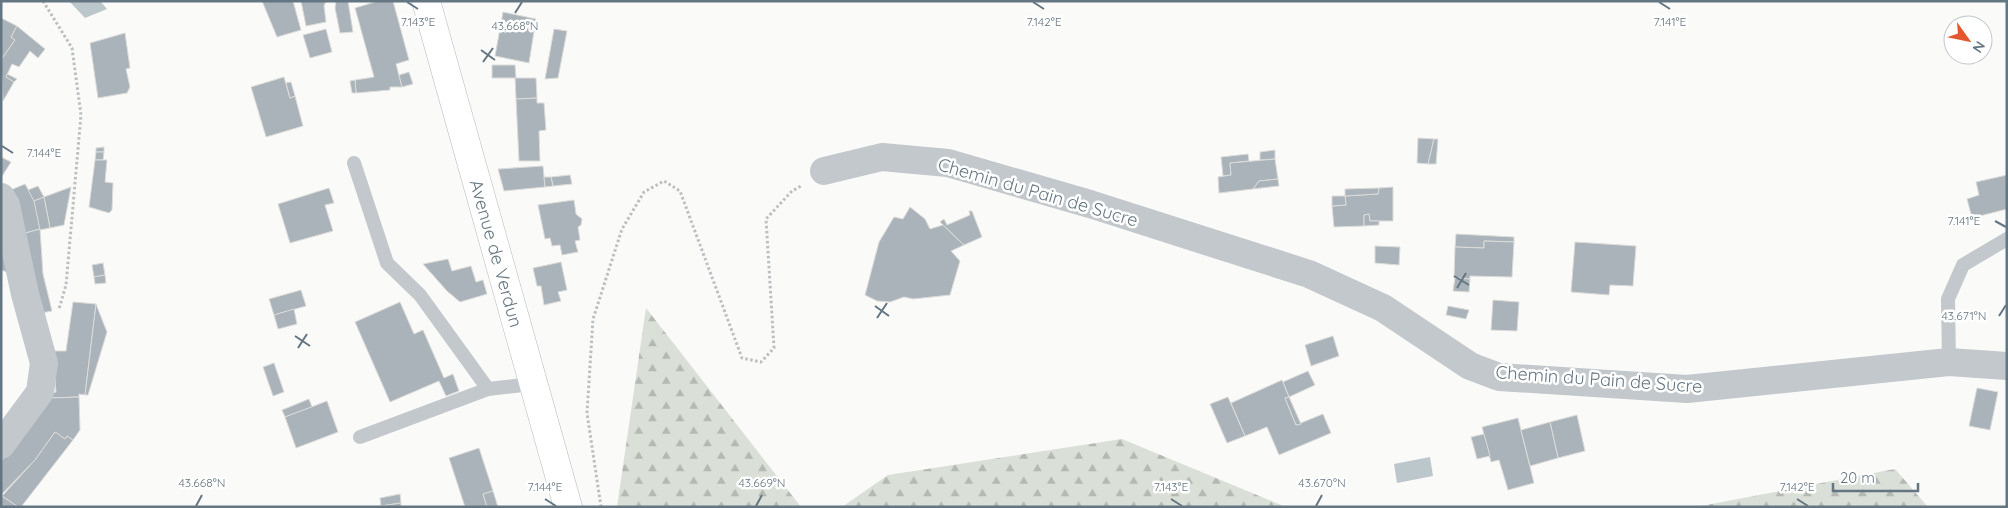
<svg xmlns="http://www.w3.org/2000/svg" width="2008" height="508" font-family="Quicksand,sans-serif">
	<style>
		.forest { fill: url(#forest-firs) }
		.water { fill: #bbc7cb }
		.building { fill: #aab3b9; stroke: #dcdcda }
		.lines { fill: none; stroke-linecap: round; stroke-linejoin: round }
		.secondary-casing { stroke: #b3babf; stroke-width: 29 }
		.path { stroke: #bbbfc2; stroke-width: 3; stroke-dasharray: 2.5 2.5; stroke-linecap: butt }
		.service { stroke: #c3c8cc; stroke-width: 14 }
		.minor { stroke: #c3c8cc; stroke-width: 28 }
		.secondary { stroke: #fff; stroke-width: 28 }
		.ticks { fill: none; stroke: #657683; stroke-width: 2 }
		.labels { text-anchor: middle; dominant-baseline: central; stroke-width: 5; stroke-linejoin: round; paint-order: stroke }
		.street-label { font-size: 18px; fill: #657683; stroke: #fff }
		.ticks-label { font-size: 12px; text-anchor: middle; fill: #657683; stroke: #fff; stroke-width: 5; stroke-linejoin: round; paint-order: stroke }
	</style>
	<defs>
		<pattern id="forest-firs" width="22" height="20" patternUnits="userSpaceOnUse" patternTransform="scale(1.25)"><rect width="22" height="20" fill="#dadfd7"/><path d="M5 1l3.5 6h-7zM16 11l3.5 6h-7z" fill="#b4b9b4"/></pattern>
	</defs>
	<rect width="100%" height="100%" fill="#fafaf8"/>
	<!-- forest -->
	<g class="forest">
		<polygon points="646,308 801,507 617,507"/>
		<polygon points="1122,439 1286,507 842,507 888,475"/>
		<polygon points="1895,469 1928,507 1696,507"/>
	</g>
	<!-- water -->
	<g class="water">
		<polygon points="69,1 100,1 107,9 85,18"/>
		<polygon points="1430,457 1433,476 1397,483 1394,464"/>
	</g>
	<!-- building -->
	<g class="building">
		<polygon points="262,1 293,1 301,30 277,37"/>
		<polygon points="301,1 326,1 324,6 326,22 306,26"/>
		<polygon points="336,1 348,1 353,32 340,33 335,8"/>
		<polygon points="378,1 393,1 409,60 396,64 402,87 390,87 390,90 356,93 355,80 374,77 355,8"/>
		<polygon points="503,12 536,19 529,63 495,56"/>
		<polygon points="1,18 17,26 11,37 15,40 1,60"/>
		<polygon points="17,26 45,49 38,58 30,51 19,67 12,64 6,77 14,82 3,101 1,60 15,40 11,37"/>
		<polygon points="326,29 332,52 310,58 303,35"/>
		<polygon points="554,29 567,31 558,78 545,79"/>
		<polygon points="125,33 130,68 126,69 130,87 127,93 98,98 90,43"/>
		<polygon points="492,65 515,65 516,78 492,78"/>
		<polygon points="409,72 413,84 402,87 399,75"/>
		<polygon points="7,74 17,79 14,82 6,77"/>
		<polygon points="284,77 290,98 295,96 303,126 266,137 251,87"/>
		<polygon points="515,78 536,78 537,98 516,99"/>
		<polygon points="355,80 356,93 352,93 350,81"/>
		<polygon points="291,82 295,96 290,98 286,83"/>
		<polygon points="537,98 537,103 544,103 546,130 539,131 540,161 519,161 516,99"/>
		<polygon points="1418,138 1434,139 1428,164 1417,163"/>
		<polygon points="1434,139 1438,139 1436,164 1428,164"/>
		<polygon points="104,147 104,152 96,152 96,148"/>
		<polygon points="1275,150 1275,159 1260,160 1260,152"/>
		<polygon points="96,152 104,152 103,160 95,160"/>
		<polygon points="1248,154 1249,161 1230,163 1231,175 1223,176 1221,157"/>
		<polygon points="1,157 11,162 1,178"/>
		<polygon points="1275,159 1278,179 1259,181 1253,189 1219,193 1218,177 1231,175 1230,163"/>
		<polygon points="95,160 107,160 105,182 113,183 112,210 109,213 89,207"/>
		<polygon points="543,166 545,187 504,191 498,169"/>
		<polygon points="570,175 572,184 553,186 551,177"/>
		<polygon points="2007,175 2007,209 1972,218 1967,199 1979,195 1976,182"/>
		<polygon points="544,177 551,177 553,186 545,187"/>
		<polygon points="1278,179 1279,186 1253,189 1259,181"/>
		<polygon points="25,184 35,201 40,229 18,235 6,192"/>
		<polygon points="38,186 44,197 34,201 28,190"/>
		<polygon points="71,187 64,225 50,228 44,197"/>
		<polygon points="1393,187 1393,221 1370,221 1369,214 1364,215 1364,226 1334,227 1332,206 1346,205 1345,196 1378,194 1379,188"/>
		<polygon points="329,188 334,203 325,205 333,231 290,243 278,204"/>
		<polygon points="1379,188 1378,194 1345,196 1345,189"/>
		<polygon points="1332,196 1345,196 1346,205 1332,206"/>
		<polygon points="44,197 50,228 40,230 34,201"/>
		<polygon points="574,200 576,214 582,219 581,225 578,227 580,240 575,241 578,252 562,255 560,245 552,246 550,238 545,239 538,205"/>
		<polygon points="910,207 925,219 930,229 943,225 964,245 951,251 960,261 950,295 913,299 904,297 890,302 877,301 865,295 879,242 894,217 903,219"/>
		<polygon points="969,211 972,211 982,237 964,245 940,222 944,219 947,225 970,215"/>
		<polygon points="1369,214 1370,221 1379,221 1379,225 1364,226 1364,215"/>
		<polygon points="1,221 7,272 1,270"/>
		<polygon points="40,229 43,274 52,311 41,313 18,235"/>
		<polygon points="1456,234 1514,237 1514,242 1484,241 1484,248 1455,247"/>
		<polygon points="1484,241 1514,242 1512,277 1470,276 1470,279 1454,278 1455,247 1484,248"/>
		<polygon points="1575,242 1636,246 1633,286 1610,285 1609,295 1571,292"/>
		<polygon points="1375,246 1400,247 1399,265 1375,263"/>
		<polygon points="448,259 452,271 471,266 476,282 483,280 487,294 460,302 447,291 423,264"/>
		<polygon points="561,262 567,290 558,292 561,301 544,305 541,286 537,286 533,268"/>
		<polygon points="103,263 105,275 94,277 92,265"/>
		<polygon points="105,275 106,283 95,284 94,277"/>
		<polygon points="1455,278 1470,279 1469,292 1453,291"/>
		<polygon points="301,290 306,306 274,315 269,299"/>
		<polygon points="1493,300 1519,302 1517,331 1491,330"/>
		<polygon points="73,302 96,304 85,395 79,394 79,397 50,398 53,393 56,392 53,351 66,351"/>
		<polygon points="400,302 414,334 423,330 444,378 453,374 459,391 446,396 439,381 390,402 355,322"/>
		<polygon points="96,304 107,332 88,395 85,395"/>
		<polygon points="1448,306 1469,310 1466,319 1446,315"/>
		<polygon points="294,309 297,324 278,329 274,315"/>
		<polygon points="1333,336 1339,356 1311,366 1305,345"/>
		<polygon points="274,363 284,392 273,396 263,367"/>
		<polygon points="1308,371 1315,385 1289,397 1283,382"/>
		<polygon points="1282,380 1289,397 1285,398 1296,425 1323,414 1331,433 1279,455 1267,427 1245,436 1231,403"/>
		<polygon points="1977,388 1998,392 1990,430 1969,426"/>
		<polygon points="79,397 80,430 73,440 67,436 65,439 55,432 35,460 1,495 1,461 20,441 50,398"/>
		<polygon points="1228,397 1245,436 1227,443 1210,404"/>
		<polygon points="1289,397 1301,424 1296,425 1285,398"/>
		<polygon points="309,399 312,407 285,417 282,410"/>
		<polygon points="327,401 338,432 296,448 285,417"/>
		<polygon points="1577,415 1585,451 1558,458 1550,422"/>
		<polygon points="1518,418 1534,483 1508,490 1499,460 1491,462 1482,427"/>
		<polygon points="1550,422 1558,458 1530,466 1521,430"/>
		<polygon points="55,432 65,439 67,436 73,440 21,507 18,507 2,496 35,460"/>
		<polygon points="1484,434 1490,456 1477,459 1471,437"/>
		<polygon points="479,448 493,491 483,494 487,507 465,507 449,458"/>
		<polygon points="493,491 498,507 487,507 483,494"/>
		<polygon points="400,494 401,503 381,506 380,498"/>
		<polygon points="2,496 18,507 1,507"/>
		<polygon points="401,503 401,507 381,507 381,506"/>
	</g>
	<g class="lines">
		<!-- secondary casing -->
		<g class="secondary-casing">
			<g id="secondary">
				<path id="s1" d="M426,1L568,507"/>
			</g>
		</g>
		<!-- path -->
		<g class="path">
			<polyline points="43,1 72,48 81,115 66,285 59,309"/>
			<polyline points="601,507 587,413 593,319 622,229 644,192 664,181 680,191 742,358 761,362 774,348 766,219 792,191 801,186"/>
		</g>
		<!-- service -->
		<g class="service">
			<polyline points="354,163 387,263 420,295 488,389 532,384"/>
			<polyline points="1949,362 1948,299 1963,265 2007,239"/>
			<polyline points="360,437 488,389"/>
		</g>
		<!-- minor -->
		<g class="minor">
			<polyline points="824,171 882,157 948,163 1090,204 1309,274 1383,308 1470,366 1499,377 1687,389 1949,362 2007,366"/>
			<polyline points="1,197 6,205 25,294 44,363 40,392 1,445"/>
		</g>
		<!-- secondary -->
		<use href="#secondary" class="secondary"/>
	</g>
	<!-- ticks -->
	<path class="ticks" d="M407,2L418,9M1033,2L1044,9M1659,2L1670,9M515,13L522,2M481,50L495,60M483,62L493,48M2,146L13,153M1995,221L2006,227M1454,276L1469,285M1457,288L1466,273M875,306L889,316M1999,316L2006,305M877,318L887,303M295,336L310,346M298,348L307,334M545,499L556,506M1171,499L1182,506M1797,499L1808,506M196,506L202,495M756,506L762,495M1316,506L1322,495"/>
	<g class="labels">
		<!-- street labels -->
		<g class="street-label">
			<text transform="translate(1038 192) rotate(16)">Chemin du Pain de Sucre</text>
			<text stroke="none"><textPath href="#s1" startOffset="262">Avenue de Verdun</textPath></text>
			<text transform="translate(1599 379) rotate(4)">Chemin du Pain de Sucre</text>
		</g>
	</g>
	<g class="ticks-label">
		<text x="1044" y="26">7.142°E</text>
		<text x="418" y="26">7.143°E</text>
		<text x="1670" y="26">7.141°E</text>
		<text x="515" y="30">43.668°N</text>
		<text x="44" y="157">7.144°E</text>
		<text x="1964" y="225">7.141°E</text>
		<text x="1964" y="320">43.671°N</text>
		<text x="202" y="487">43.668°N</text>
		<text x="762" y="487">43.669°N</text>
		<text x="1322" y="487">43.670°N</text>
		<text x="545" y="491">7.144°E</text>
		<text x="1171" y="491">7.143°E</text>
		<text x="1797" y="491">7.142°E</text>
	</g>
	<!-- border -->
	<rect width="2008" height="508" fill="none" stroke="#657683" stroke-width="5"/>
	<!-- north arrow -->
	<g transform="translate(1968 40) rotate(123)"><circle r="24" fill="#ffffff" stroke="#c1c8cd"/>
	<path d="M0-4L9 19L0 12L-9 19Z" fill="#e4572e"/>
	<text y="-8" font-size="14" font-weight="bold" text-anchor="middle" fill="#657683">N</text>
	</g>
	<!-- scale -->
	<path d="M1833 483v8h85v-8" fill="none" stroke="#657683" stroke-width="2.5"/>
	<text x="1840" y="483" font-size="15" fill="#657683" stroke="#ffffff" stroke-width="4" paint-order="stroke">20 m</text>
</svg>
